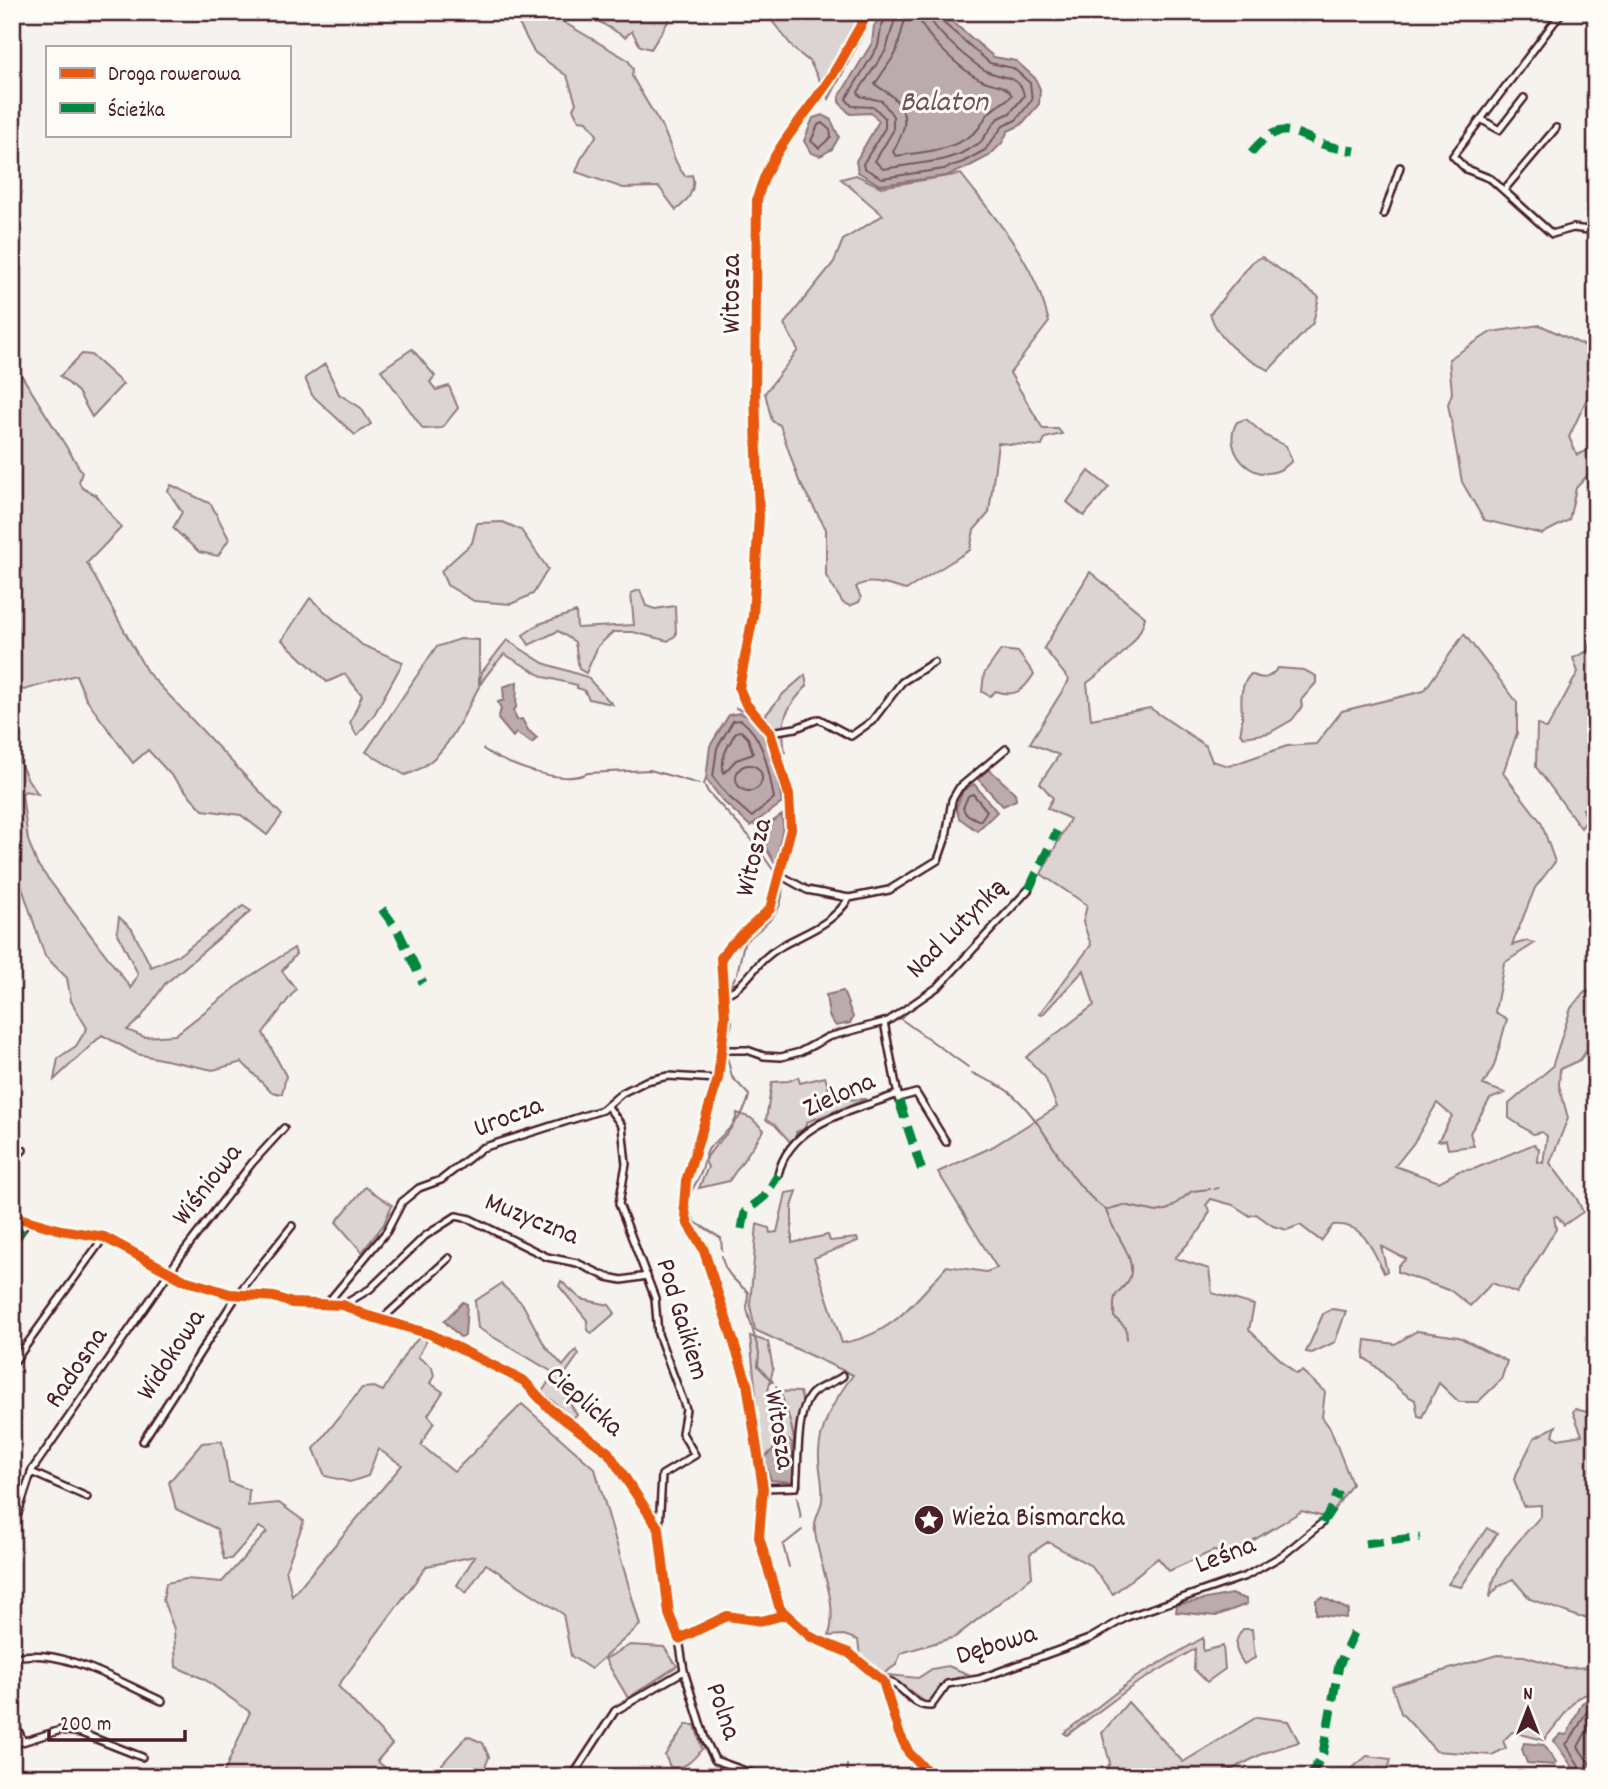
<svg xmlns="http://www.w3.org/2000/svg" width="1608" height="1789" font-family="Dekko,sans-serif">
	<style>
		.green { fill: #dcd4d2; stroke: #937a7e; stroke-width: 2 }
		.water { fill: #bbabac; stroke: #8e7378; stroke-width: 2 }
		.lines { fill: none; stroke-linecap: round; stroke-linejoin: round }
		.shore { stroke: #77575f; stroke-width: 2 }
		.stream { stroke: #8e7378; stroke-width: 2 }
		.street-casing { stroke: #4a1f2b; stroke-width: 10 }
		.secondary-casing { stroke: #4a1f2b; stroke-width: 12 }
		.street { stroke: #fdfcf7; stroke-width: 5 }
		.secondary { stroke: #fdfcf7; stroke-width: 7 }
		.quiet { stroke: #00873e; stroke-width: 9; stroke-dasharray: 18 9; stroke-linecap: butt }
		.cycleway-casing { stroke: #fdfcf7; stroke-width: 15 }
		.cycleway { stroke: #e8590c; stroke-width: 10 }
		.labels { text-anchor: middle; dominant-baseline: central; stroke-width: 6; stroke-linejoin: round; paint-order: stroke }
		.street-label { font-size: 28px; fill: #4a1f2b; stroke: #fdfcf7 }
		.poi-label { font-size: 28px; fill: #4a1f2b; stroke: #fdfcf7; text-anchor: start }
		.water-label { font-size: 30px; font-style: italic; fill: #725058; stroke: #fdfcf7 }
	</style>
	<rect width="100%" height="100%" fill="#f6f3ef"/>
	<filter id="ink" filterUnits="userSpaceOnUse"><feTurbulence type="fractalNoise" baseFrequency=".0143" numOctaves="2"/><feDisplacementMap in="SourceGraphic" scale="14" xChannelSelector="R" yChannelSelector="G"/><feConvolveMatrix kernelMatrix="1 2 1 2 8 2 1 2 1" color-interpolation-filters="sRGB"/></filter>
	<g filter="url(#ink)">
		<!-- green -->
		<g class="green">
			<path d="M497,12H546L628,60L633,69L632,76C641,93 651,109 661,125C671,142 672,161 685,176L692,175C697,189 687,202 676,210L659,187L623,188L576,172L581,159L597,135L587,121L579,120L573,109L576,103L567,76L534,52L519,24Z"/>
			<polygon points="583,12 674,12 651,49 640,46 632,31 625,37"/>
			<polygon points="765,12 875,12 829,99 810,62 795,50"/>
			<path d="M961,174C999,223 1034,260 1049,322L1010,373L1043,429H1058L1062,434L1045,438L1042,446L998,443L989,513L974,530L970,550L906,590C891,586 868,577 856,587L861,598L859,602L850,606L843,603L826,576V529L799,481L780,425L772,421L765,393L798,350L784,324L834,262L843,240L883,215L841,179L856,175L881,187Z"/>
			<path d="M1262,257L1319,297L1313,323L1269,370C1243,359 1219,341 1210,314L1253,261Z"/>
			<polygon points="1540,325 1596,351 1596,391 1589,394 1569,437 1577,455 1596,447 1596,466 1576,488 1569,520 1542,534 1484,520 1462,482 1448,404 1452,393 1449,359 1491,332"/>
			<polygon points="412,349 435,376 430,382 436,390 449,386 458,408 442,428 423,429 381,370"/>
			<polygon points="82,354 91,355 123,384 92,417 78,392 60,376"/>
			<polygon points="12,360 82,472 79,482 82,488 96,495 121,528 87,563 147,672 282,815 267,835 241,815 203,810 148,750 133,763 86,699 76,675 24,690 12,686"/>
			<polygon points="325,364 339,394 361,408 371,424 355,435 312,395 305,378"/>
			<path d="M1246,419L1266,436L1286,446L1292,461C1258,495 1219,450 1237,422Z"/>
			<polygon points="1089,471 1109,487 1084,516 1067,502"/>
			<polygon points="171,485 211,504 229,539 218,556 199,552 173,528 182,512 168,491"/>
			<polygon points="503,522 521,530 548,569 533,594 511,604 474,601 447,585 441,571 472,543 477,523"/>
			<path d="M1090,572L1145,617C1140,644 1108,667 1087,683L1091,719L1150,708L1206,746L1212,761L1229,766L1287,746L1316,744L1342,711L1424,691L1464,634L1517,702V733L1503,773L1541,822L1555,862L1535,888L1512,945L1527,941L1535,943L1504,963L1495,1012L1507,1019L1494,1066L1483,1085L1505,1093L1490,1099L1470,1133L1474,1146L1448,1149L1446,1140L1438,1141L1452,1116L1437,1103L1413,1144L1395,1166L1439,1182L1459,1171L1474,1169L1534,1144L1539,1149L1538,1162L1543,1163L1547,1136L1542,1132L1533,1134L1509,1118V1104L1552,1067L1571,1008L1584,992L1596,991V1091L1591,1044L1580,1060L1560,1069L1559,1085L1568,1118L1550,1163L1577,1199L1583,1212L1564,1225L1557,1216L1554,1217L1556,1229L1517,1293L1492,1283L1470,1306L1451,1291L1398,1272V1266L1406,1259L1381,1246L1387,1271L1384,1273C1373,1250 1364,1222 1333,1225L1321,1241L1300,1225L1287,1230L1273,1226L1256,1214L1250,1216L1233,1205L1211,1199L1206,1205L1210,1211L1201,1229L1175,1258L1209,1269L1212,1293L1254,1305L1249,1330L1296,1374L1302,1371L1325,1392L1322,1417L1330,1428L1352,1484L1328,1518L1302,1511L1234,1552L1213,1551L1169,1571L1158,1558L1113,1594L1091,1566L1048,1542L1030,1554L1032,1577L955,1637L901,1653L896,1665L883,1674L860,1656L858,1640L844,1635L829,1636C839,1600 818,1565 815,1531C813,1519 821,1511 822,1500C824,1484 818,1468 819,1452C820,1424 837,1396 853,1375L755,1330L750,1305L757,1224L769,1228L770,1233L777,1232L786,1193L797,1191L792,1207V1243L828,1235L830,1241L857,1238L858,1241L814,1258L842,1343C893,1335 914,1302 947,1266L986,1272L997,1268L938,1172L992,1147L1057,1107L1045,1077L1026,1057L1094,1005L1084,970L1042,1015L1039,1014L1091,945L1083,922L1087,905L1041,874L1070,819L1047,808L1053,798L1040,783L1059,755L1030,743L1069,680L1044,648Z"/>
			<polygon points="640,590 646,606 655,609 675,606 676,635 668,641 633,632 613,632 598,646 586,673 579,669 575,642 558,631 529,645 523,635 539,624 576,612 577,628 634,625 631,593"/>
			<polygon points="310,598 362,645 403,662 374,715 357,736 350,723 362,695 345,674 327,682 282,640"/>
			<polygon points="1596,630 1596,808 1583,809 1587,820 1581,828 1536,767 1537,724 1547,729 1578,672 1573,658 1588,651"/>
			<path d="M460,639L479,640V685L482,672L507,640L543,663L587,677L612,704L589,699L584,690L577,688V685L544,677L504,654C496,664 486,674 480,685C462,717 445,764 405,775L366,752L436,647Z"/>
			<path d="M1001,650L1018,652L1034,674C1024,690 1015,698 996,691L990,696L982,692L984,674Z"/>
			<path d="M1278,668L1304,670L1316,676V683L1301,700L1302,707L1292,720L1269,733L1244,737L1240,733C1247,715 1233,692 1251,674C1265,681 1269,678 1278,668Z"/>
			<path d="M805,675L807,686C784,710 780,720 785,752L781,755L764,717L783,694Z"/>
			<polygon points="12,746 27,778 38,794 25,791 22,794 28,840 37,864 131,988 138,974 117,932 119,917 132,929 151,967 179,955 243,906 251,911 165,984 140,1019 127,1030 144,1037 175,1035 249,977 294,948 296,954 282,971 296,989 263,1033 286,1076 282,1094 271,1092 242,1062 213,1070 137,1054 102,1035 54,1080 58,1058 76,1046 87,1028 71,1001 67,978 45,956 12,858"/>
			<polygon points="798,1077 800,1083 825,1077 832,1100 866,1099 807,1122 804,1129 796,1132 797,1137 793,1145 775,1125 766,1120 772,1082 789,1081"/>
			<path d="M737,1113L751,1118L764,1130L729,1181L699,1188L708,1167L705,1161C713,1142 734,1134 737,1113Z"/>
			<polygon points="365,1187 392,1205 384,1224 362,1252 336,1222"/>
			<polygon points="561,1281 581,1299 609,1305 615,1313 592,1333 587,1330 587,1320 559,1286"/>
			<polygon points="501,1284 522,1303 545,1346 563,1366 576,1350 579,1354 558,1384 577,1415 572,1418 542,1392 554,1373 478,1328 475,1301"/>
			<polygon points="1332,1309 1346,1311 1335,1342 1312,1353 1306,1352 1323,1314"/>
			<path d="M1417,1331L1459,1337L1507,1361L1501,1380L1478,1402H1459L1439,1383L1422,1417L1418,1416L1415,1400C1394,1390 1384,1369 1364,1358L1366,1340L1395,1344Z"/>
			<polygon points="423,1334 427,1340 418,1357 432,1367 434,1376 430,1383 443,1392 428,1415 434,1422 421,1445 454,1472 522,1404 595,1469 640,1625 591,1669 571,1656 563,1614 486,1564 466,1593 457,1585 475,1556 427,1566 338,1686 392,1744 377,1761 396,1777 222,1777 250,1712 204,1679 176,1667 174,1629 163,1600 166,1583 186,1579 222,1582 267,1532 259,1527 231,1559 224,1559 217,1529 176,1509 169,1482 202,1443 222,1441 229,1482 249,1490 248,1506 279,1503 304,1521 286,1569 292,1596 402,1465 378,1449 368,1476 350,1482 325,1476 314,1449 362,1388 374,1387 383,1391 408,1349"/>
			<polygon points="750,1336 768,1342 773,1369 768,1391 800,1392 803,1404 792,1484 765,1484"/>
			<path d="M1575,1409L1596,1414V1618L1579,1617L1530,1599L1513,1579L1499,1586L1490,1596C1493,1565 1521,1538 1541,1516V1505L1523,1506L1514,1479L1534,1438L1556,1426L1553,1435L1558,1439L1582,1435L1573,1412Z"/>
			<polygon points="1487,1528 1497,1534 1461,1587 1448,1584"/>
			<path d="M1243,1629H1252L1255,1658L1244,1664C1235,1651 1232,1643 1243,1629Z"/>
			<polygon points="1203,1638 1203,1651 1223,1646 1225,1669 1207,1682 1194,1669 1195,1649 1134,1685 1067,1735 1064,1733 1136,1677"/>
			<polygon points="630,1645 664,1647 677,1666 628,1698 605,1659"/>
			<polygon points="1497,1655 1524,1656 1564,1668 1596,1667 1596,1690 1577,1698 1544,1740 1512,1732 1503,1741 1506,1748 1492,1755 1436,1751 1401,1713 1392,1686"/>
			<polygon points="948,1666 968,1674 941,1684 932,1700 925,1702 889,1675 918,1678 932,1669"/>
			<polygon points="1128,1702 1183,1762 1257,1717 1288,1721 1299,1742 1264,1753 1217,1777 1102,1777 1110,1763 1102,1733"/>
			<path d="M686,1725H695L702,1749C694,1759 685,1770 670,1767L665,1755Z"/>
			<polygon points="467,1736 483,1743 489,1757 481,1777 444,1777 442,1764"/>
			<polygon points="1367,1756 1391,1759 1386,1777 1341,1777"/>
		</g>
		<!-- water -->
		<g class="water">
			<polygon points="883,12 941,12 994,57 1016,61 1035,78 1040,89 1039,104 1021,125 1008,131 1002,143 989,156 966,168 946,176 880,185 858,172 856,161 879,121 871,113 850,114 839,102 839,97 872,43 874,26"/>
			<polygon points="823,115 831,120 839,137 832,149 820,156 811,153 804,141 813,118"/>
			<polygon points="517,682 516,708 513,710 517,720 522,719 528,730 537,738 532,743 516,733 513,737 498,719 501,709 498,702 504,700 503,687"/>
			<path d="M740,713C773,724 776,774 782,803L750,826L723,801L706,779L710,746L729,715Z"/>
			<polygon points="989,769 1015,793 1016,800 1003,806 978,779"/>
			<polygon points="974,784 997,812 977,831 959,818 956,808 963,791"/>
			<polygon points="782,815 783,827 775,864 757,832"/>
			<polygon points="843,991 853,1017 850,1023 836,1026 829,1016 826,995"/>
			<polygon points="463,1302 467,1304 465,1336 460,1337 444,1321"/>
			<path d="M785,1438L793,1443C789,1457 796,1468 792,1482L771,1480L764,1458Z"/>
			<polygon points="1231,1594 1246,1599 1247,1604 1216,1616 1176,1612 1177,1605"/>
			<polygon points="1322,1597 1349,1610 1346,1618 1316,1614 1316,1600"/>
			<polygon points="1596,1695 1596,1773 1580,1777 1554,1741 1561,1734 1567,1735 1582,1703"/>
			<polygon points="1524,1743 1544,1745 1556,1762 1554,1765 1527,1763 1522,1749"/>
		</g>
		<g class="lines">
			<!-- shore -->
			<g class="shore">
				<polyline points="888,12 881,28 878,46 846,99 852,106 874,107 885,118 885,128 863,164 864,168 882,178 944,169 963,162 985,150 1003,126 1016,120 1032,100 1030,83 1013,68 990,63 940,20 937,12"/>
				<path d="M897,12L886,50L858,92L860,96L882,101L893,116V131L875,161L883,169L942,160L960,154L980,143L997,119L1010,113L1024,96C1022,75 1000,78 986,71C971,62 929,28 928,12"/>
				<path d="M907,12L896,53L875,84C880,89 887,91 893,97C912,115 904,132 893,152L896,156C923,152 952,151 974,133C982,127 983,118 991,111C998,104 1005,103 1012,95C1004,83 996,86 984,81C964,73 919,33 918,12"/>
				<polygon points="822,123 830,130 831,137 819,148 811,141 818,125"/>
				<path d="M741,720C765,738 768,770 774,798L752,817L728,796L713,777L717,748L733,721Z"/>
				<path d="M741,731L748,738L753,754L736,760L724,773C719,759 729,744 736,732Z"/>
				<circle cx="749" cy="778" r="13"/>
				<polygon points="973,794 987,811 980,821 966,814 963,808 968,796"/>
				<path d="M1585,1777L1566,1744C1579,1733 1581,1713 1596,1702"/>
				<polyline points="1594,1777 1592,1767 1578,1747 1596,1713"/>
			</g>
			<!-- stream -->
			<g class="stream">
				<polyline points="736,708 752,716"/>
				<path d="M483,749C506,765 562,786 588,773L650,770L699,784"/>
				<polyline points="706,779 704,784 708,792 749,836 776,874"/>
				<polyline points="754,825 760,829"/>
				<polyline points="784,840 787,822"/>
				<polyline points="723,947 740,932"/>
				<path d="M737,974L744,943C764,924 786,915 782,882"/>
				<polyline points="729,990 735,977"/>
				<polyline points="898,1017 968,1067"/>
				<polyline points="877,1021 890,1017"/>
				<polyline points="726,1048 732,1023 729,996"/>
				<path d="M972,1073C987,1080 1004,1086 1015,1097C1051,1131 1065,1181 1106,1210L1123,1205L1157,1212L1169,1209L1192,1191L1210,1189"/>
				<polyline points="1214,1189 1218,1188"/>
				<path d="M690,1204C689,1190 696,1185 701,1173C704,1166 705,1152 710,1147C725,1132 746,1117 749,1095L732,1077L726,1053"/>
				<polyline points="690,1207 695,1222 721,1238 722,1250"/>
				<path d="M1106,1210C1111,1230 1133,1252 1131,1272C1130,1284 1122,1286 1116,1295C1112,1302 1115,1310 1114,1317L1126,1328L1127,1339"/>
				<path d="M722,1256C723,1271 737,1283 748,1292L747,1309L759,1353L758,1366L773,1382"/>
				<path d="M776,1386C784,1396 797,1440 794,1453"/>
				<polyline points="800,1477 801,1486"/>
				<polyline points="797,1497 801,1518"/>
				<polyline points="789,1567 783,1545 802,1530"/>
				<polyline points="847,1765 848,1777"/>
			</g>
			<!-- street casing -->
			<g class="street-casing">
				<g id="street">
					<polyline points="1562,12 1453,156 1466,169 1491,179 1552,234 1573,228 1596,231"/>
					<polyline points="1583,12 1596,18"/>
					<polyline points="1481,119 1499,130 1524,98"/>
					<polyline points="1504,190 1556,128"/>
					<polyline points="1384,214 1400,167"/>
					<polyline points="770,732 796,728 819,719 851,736 872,721 902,682 934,662"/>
					<polyline points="780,875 807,890 849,898 889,890 938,860 946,837 952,800 959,788 1006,749"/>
					<path d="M723,994C740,992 752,970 764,959C789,935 827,933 849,898"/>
					<polyline points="884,1022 899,1101"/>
					<polyline points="721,1050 747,1050 764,1056 781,1057 800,1052 828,1037 888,1021 939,986 1029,889"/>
					<polyline points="898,1098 916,1093 946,1142"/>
					<polyline points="608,1107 622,1126 626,1164 619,1204 655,1298 658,1334 686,1409 682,1433 695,1455 662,1475 659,1529"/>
					<polyline points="12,1161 23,1150"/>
					<path d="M778,1175C790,1121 854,1111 898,1094"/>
					<polyline points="12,1216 61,1230 104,1237 184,1280 230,1294 274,1297 292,1303 343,1305 365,1315 430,1334 530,1385 549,1408 608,1452 659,1529 669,1614 679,1639 684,1671 705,1739 715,1760 762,1777"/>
					<polyline points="12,1243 27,1222"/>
					<polyline points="330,1303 330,1300 387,1231 402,1202 419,1188 441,1180 482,1148 602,1110 622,1093 646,1081 668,1076 718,1079"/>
					<polyline points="343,1305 370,1289 425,1236 456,1216 470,1219 547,1257 577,1263 607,1277 622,1280 647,1276"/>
					<polyline points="381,1320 449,1258"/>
					<polyline points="12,1365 104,1237"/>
					<polyline points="143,1441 238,1294 292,1226"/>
					<polyline points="31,1472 87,1497"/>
					<path d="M763,1488L796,1487C799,1464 795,1406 814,1392C823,1385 834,1383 843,1376"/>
					<polyline points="12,1532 32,1470 182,1254 252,1163 284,1128"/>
					<polyline points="679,1639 727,1616 762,1621 784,1615"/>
					<path d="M12,1658C59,1645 119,1682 162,1701"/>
					<path d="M883,1681C903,1681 910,1708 931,1706L947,1684L979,1679L1089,1639L1127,1617L1246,1576L1283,1555L1322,1523"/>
					<polyline points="12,1717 23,1741"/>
					<polyline points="12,1745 61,1730 81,1733 142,1757"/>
					<polyline points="572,1777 615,1711 684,1671"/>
				</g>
			</g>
			<!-- secondary casing -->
			<g class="secondary-casing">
				<path id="secondary" d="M869,12C855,34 844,57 830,79C804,118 768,153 757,200L755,391L759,516L753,616L739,688L746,704L770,732L789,795L791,829L770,909L729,947L721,958L725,1017L718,1079L686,1181L684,1206L688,1224L703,1248L747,1383L763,1488L759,1537L780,1609L811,1637L849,1653L883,1681L899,1733L909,1753L933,1777"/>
			</g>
			<!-- street -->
			<use href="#street" class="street"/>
			<!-- secondary -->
			<use href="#secondary" class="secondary"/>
			<!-- quiet -->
			<g class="quiet">
				<path d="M1251,153C1279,120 1289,130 1322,144C1333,148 1344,149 1355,151"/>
				<polyline points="1029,889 1057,831"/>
				<polyline points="382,909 398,931 423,983"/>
				<polyline points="899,1101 922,1171"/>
				<polyline points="742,1229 745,1212 765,1196 778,1175"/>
				<polyline points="12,1243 27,1222"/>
				<polyline points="1322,1523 1334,1505 1338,1491"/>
				<polyline points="1365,1544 1420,1537"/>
				<polyline points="1310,1777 1323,1753 1339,1665 1354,1633"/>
			</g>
			<!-- cycleway casing -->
			<g class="cycleway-casing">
				<g id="cycleway">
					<path d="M869,12C855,34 844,57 830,79C804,118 768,153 757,200L755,391L759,516L753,616L739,688L746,704L770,732L789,795L791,829L770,909L729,947L721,958L725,1017L718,1079L686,1181L684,1206L688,1224L703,1248L747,1383L763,1488L759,1537L780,1609L811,1637L849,1653L883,1681L899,1733L909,1753L933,1777"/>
					<polyline points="12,1216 61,1230 104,1237 184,1280 230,1294 274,1297 292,1303 343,1305 365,1315 430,1334 524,1381 549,1408 608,1452 659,1529 669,1614 679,1639 727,1616 762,1621 784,1615"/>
				</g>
			</g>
			<!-- cycleway -->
			<use href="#cycleway" class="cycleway"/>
		</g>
	</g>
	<!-- icons -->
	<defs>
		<g id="sight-disc" transform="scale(1.575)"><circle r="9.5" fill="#4a1f2b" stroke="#fdfcf7"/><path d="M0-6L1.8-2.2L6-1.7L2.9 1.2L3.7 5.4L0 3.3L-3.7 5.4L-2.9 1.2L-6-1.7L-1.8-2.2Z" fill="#fff"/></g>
	</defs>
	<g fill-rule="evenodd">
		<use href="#sight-disc" x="929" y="1520"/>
	</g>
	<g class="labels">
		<!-- street labels -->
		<g class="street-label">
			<text transform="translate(734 294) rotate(-90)">Witosza</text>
			<text transform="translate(756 858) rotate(-76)">Witosza</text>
			<text transform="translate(958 930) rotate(-45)">Nad Lutynką</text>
			<text transform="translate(840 1097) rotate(-24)">Zielona</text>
			<text transform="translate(509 1119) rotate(-21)">Urocza</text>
			<text transform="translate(209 1186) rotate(-52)">Wiśniowa</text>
			<text transform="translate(531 1221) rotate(22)">Muzyczna</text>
			<text transform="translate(680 1320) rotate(73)">Pod Gaikiem</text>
			<text transform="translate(173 1356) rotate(-57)">Widokowa</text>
			<text transform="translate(78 1369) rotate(-56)">Radosna</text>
			<text transform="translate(583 1403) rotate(41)">Cieplicka</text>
			<text transform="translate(777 1430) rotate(81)">Witosza</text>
			<text transform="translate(1226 1557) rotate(-21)">Leśna</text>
			<text transform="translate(997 1647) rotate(-17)">Dębowa</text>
			<text transform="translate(721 1712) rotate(71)">Polna</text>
		</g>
		<!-- poi labels -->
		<g class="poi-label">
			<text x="952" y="1520">Wieża Bismarcka</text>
		</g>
		<!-- water labels -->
		<g class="water-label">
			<text x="944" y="104">Balaton</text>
		</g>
	</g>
	<!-- margin -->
	<rect width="1608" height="1789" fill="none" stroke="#fdfcf7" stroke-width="42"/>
	<rect x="21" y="21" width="1566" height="1747" fill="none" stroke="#4a1f2b" stroke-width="2.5" filter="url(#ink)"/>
	<!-- legend -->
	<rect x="46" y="46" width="245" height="91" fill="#fdfcf7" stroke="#b5a4a5" stroke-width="2"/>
	<rect x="60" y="68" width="35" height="10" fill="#e8590c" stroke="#b5a4a5" stroke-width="2"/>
	<text x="108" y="80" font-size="21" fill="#4a1f2b">Droga rowerowa</text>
	<rect x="60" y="103" width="35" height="10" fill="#00873e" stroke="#b5a4a5" stroke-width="2"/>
	<text x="108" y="116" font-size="21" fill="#4a1f2b">Ścieżka</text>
	<!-- north arrow -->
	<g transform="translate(1528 1709)" stroke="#fdfcf7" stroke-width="5" paint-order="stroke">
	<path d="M0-5L12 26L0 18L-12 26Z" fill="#4a1f2b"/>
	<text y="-10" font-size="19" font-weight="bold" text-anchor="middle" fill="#4a1f2b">N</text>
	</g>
	<!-- scale -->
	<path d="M49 1730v10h136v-10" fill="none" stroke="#4a1f2b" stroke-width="3.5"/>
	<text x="60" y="1730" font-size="21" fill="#4a1f2b" stroke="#fdfcf7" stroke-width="5" paint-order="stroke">200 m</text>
</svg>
